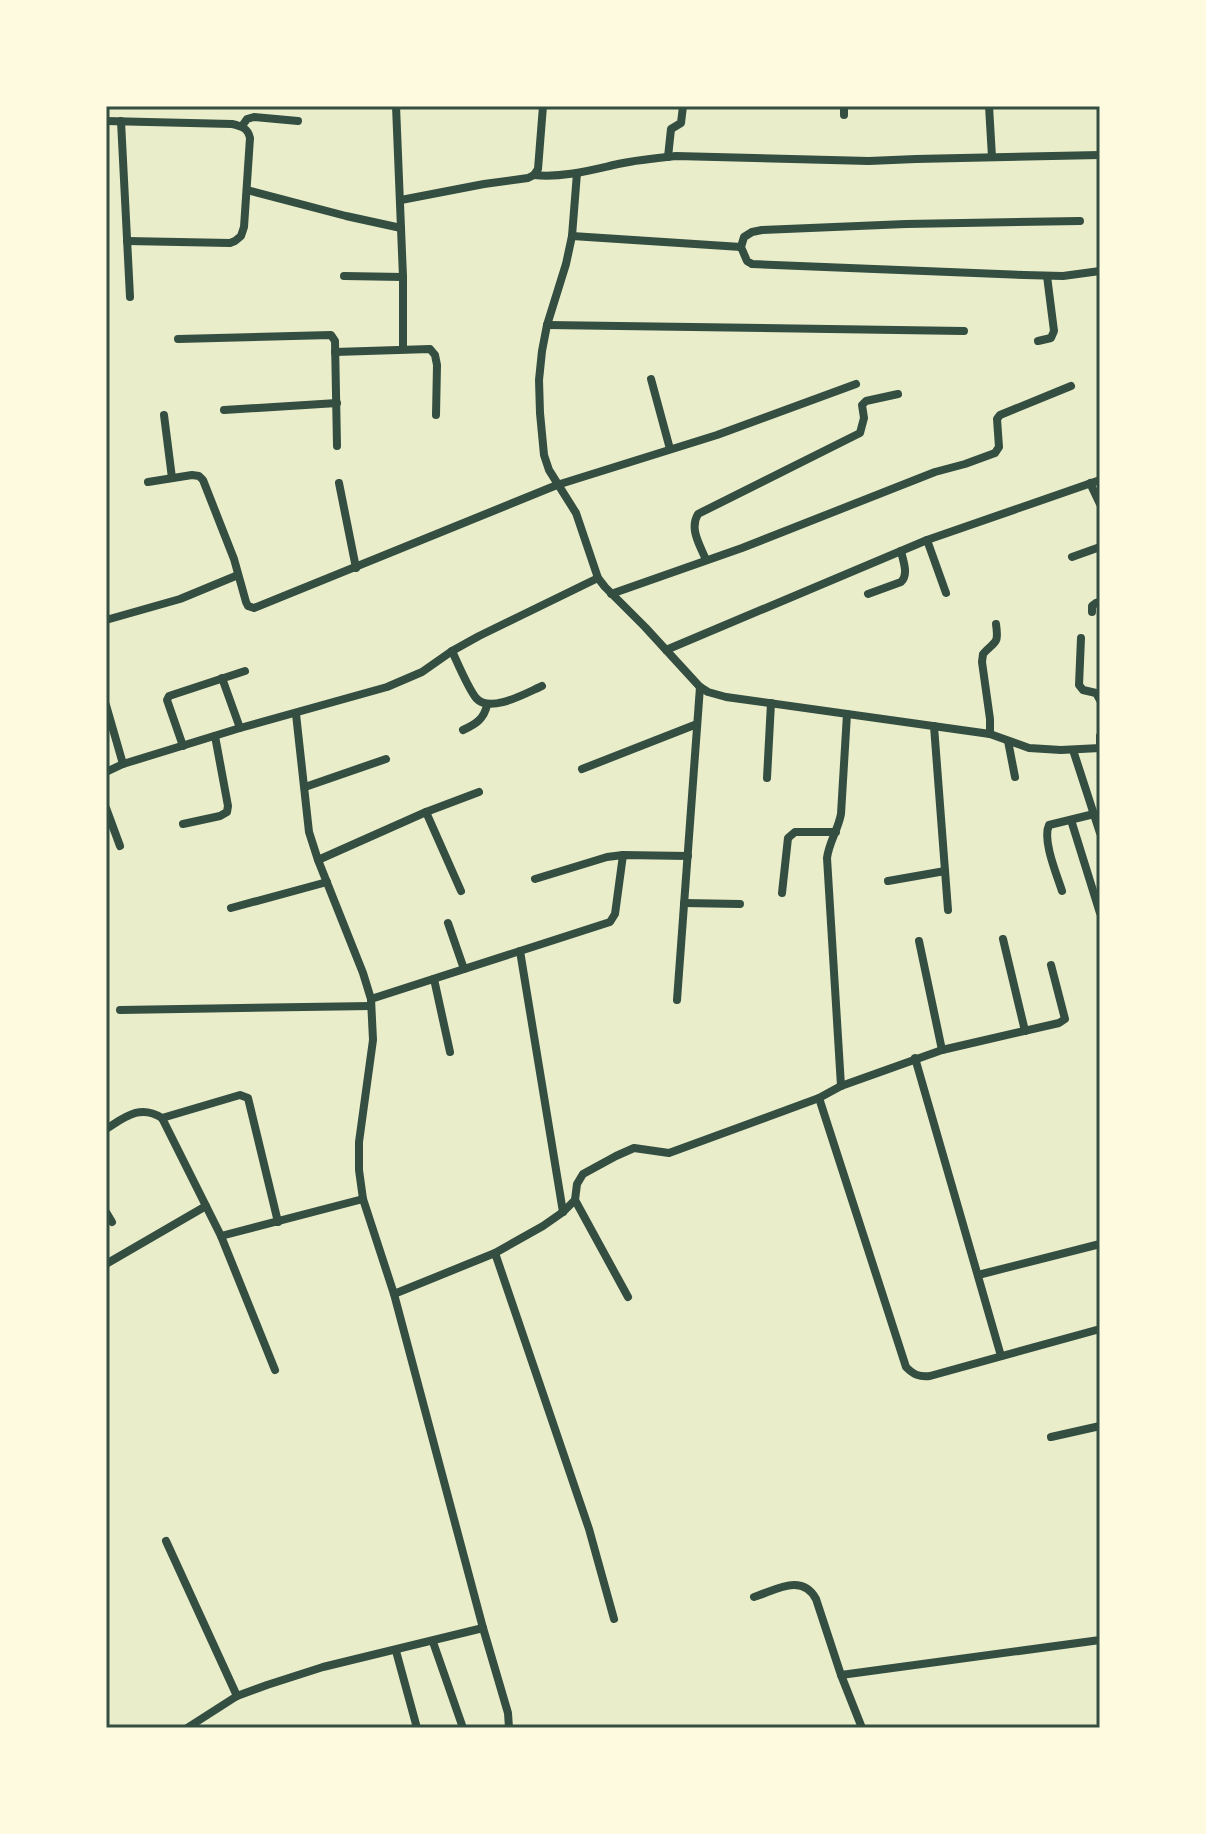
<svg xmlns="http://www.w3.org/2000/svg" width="1206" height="1834" font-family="Merriweather,serif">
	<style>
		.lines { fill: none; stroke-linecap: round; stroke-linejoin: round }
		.minor { stroke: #344e41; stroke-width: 8 }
		.neatline { fill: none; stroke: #344e41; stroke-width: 3 }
	</style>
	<rect width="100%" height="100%" fill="#e9edc9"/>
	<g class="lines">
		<!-- minor -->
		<g class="minor">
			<polyline points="396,106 403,277 403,349"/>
			<polyline points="989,106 992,157"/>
			<polyline points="844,115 844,106"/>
			<path d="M106,121L232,124C241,126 248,128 250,138L244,227L241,236L235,241L230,243L127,241"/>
			<polyline points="121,121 130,297"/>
			<polyline points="242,126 247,119 254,117 298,121"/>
			<polyline points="668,157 671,129 681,123 683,106"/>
			<polyline points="577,173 572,236 566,264 547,325 542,351 539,380 540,413 544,455 549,470 576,513 598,578 605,587 645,627 700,687 708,692 726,697 990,734 1029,748 1061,750 1100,748 1100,736"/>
			<path d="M534,175C563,178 591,170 618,164C637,160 656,158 676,156L869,161L916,159L1100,155"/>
			<polyline points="247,190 346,216 401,228"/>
			<polyline points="401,200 484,184 528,178 534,175 538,169 543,106"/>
			<polyline points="1080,221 906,224 762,230 752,232 744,237 741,247 747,261 752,264 1024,275 1063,276 1100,271"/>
			<polyline points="572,236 741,247"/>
			<polyline points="344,276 403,277"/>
			<polyline points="547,325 964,331"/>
			<polyline points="178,339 331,335 335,341 337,446"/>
			<polyline points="1038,341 1051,338 1054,331 1047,276"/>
			<polyline points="335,352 430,349 435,355 437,365 436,415"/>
			<polyline points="651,379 670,449"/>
			<polyline points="224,410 337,403"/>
			<polyline points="164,415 172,478"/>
			<polyline points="148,482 192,475 199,476 203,480 234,559 246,602 248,606 254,608 557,485 717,435 856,384"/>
			<polyline points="339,483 356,568"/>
			<polyline points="1090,483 1100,504"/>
			<polyline points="927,540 946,593"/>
			<polyline points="1072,557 1100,547"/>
			<path d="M706,560C700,545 689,529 698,514L860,433L864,418L862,405L866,401L898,394"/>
			<polyline points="611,594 742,548 935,472 965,464 995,453 999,447 997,419 1000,415 1071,386"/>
			<path d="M868,594L901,582C909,574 903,561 901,551"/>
			<polyline points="1092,612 1092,606 1096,603 1100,602"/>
			<polyline points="106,620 180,599 238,575"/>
			<polyline points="1081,638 1079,685 1083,690 1096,693 1100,700"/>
			<polyline points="666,650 927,540 1100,480"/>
			<path d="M452,651C458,664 468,688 476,698C490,714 526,693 542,686"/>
			<polyline points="222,678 240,728"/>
			<polyline points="106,705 123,764"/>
			<polyline points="296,714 309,832 318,860 363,973 371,999 373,1040 359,1142 359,1170 363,1199 394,1294 483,1628 508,1713 509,1728"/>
			<polyline points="934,726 948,910"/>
			<path d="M463,730C476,724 484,719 487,705"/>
			<path d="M990,734V719L982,662L983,654C995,640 999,646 996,624"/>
			<polyline points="1008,741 1015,777"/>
			<polyline points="183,746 167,700 169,696 245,671"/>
			<polyline points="1073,750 1100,833"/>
			<polyline points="582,769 697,724"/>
			<polyline points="106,772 123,764 240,728 387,687 422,672 452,651 479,636 598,578"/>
			<polyline points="767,778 771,703"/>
			<polyline points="305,787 386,759"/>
			<polyline points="106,808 120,846"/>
			<polyline points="426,812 461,891"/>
			<polyline points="1071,820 1100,913"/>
			<polyline points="183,824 220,816 227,812 228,806 215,736"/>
			<polyline points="318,860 426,812 479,792"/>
			<polyline points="535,879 607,857 623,855 688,856"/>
			<polyline points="888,881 945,871"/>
			<path d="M1062,891C1057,875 1042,840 1049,825L1094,814"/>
			<polyline points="782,893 788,838 795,832 836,832"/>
			<polyline points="684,903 740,904"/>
			<polyline points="231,908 327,882"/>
			<polyline points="448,923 464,969"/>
			<polyline points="1003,939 1025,1031"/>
			<polyline points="919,941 942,1050"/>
			<polyline points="520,951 563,1212"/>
			<polyline points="434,979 450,1052"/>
			<polyline points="371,999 610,922 615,914 623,855"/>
			<polyline points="677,1000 700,687"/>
			<polyline points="120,1010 371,1006"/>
			<polyline points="915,1058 1001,1356"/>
			<path d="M841,1086L827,858C829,842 838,830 841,814L847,714"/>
			<path d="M819,1098L906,1367C914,1375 919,1377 930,1376L1100,1329"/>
			<polyline points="162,1118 240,1095 248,1098 278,1222"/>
			<path d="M106,1129C125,1117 140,1104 162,1118L221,1236L275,1370"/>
			<polyline points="575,1200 628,1297"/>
			<polyline points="106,1212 112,1222"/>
			<polyline points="221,1236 363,1199"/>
			<polyline points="495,1253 589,1529 614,1619"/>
			<polyline points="106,1264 206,1206"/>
			<polyline points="978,1275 1100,1244"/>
			<polyline points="394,1294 495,1253 543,1226 563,1212 575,1200 577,1184 583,1174 616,1156 634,1148 669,1153 819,1098 841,1086 942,1050 1059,1023 1065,1019 1051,965"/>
			<polyline points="1051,1437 1100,1426"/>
			<polyline points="166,1541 237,1696"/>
			<path d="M754,1597C776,1590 802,1573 816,1599L841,1675L862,1728"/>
			<polyline points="433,1642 463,1728"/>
			<polyline points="396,1651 417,1728"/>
			<polyline points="841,1675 1100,1640"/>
			<polyline points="187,1728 237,1696 267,1685 323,1667 483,1628"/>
		</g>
	</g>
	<!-- border -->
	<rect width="1206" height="1834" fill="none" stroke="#fefae0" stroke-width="216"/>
	<rect x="108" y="108" width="990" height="1618" class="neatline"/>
</svg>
